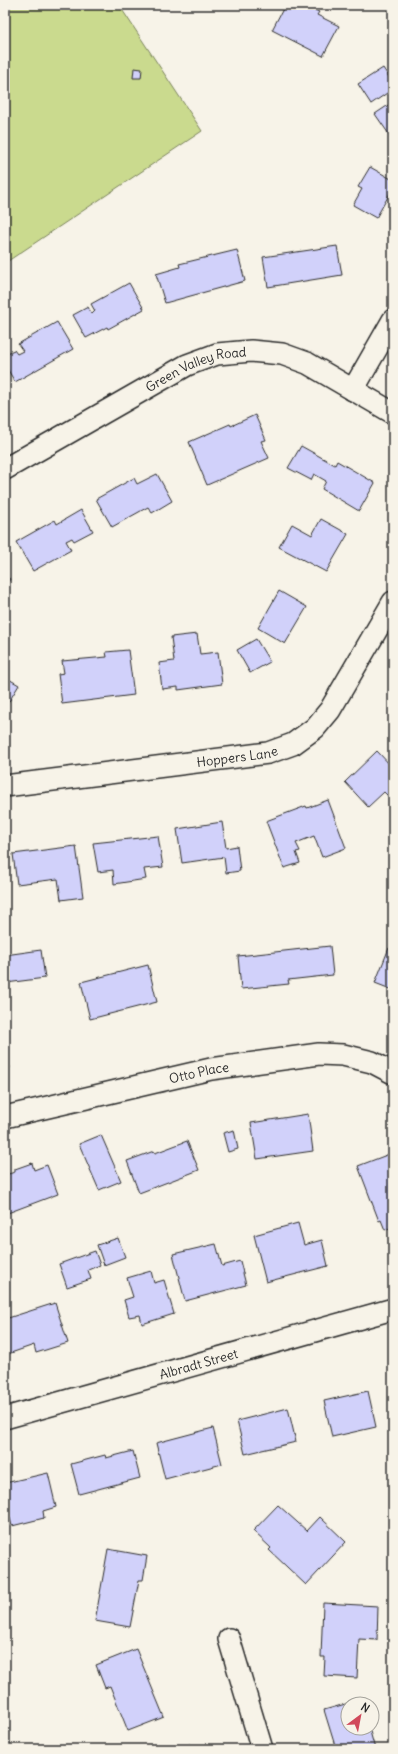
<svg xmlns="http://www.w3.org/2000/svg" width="398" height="1754" font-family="Delius,sans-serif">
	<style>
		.green { fill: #cada8e; stroke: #7a825c }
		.building { fill: #d1d1fa; stroke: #2b2b2b }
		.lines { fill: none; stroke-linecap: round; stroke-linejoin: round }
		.minor-casing { stroke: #2b2b2b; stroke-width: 24 }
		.minor { stroke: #f7f3e8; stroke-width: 21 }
		.labels { text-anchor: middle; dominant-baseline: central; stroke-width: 4; stroke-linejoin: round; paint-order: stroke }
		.street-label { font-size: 13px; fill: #2b2b2b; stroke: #f7f3e8 }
	</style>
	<rect width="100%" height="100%" fill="#f7f3e8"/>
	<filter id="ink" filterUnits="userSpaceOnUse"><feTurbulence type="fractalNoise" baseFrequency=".025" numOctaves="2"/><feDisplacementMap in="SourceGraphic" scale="8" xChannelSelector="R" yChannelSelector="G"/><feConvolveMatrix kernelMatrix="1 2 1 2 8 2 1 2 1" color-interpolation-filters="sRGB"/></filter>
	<g filter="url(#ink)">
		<!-- green -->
		<polygon class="green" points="5,5 119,5 202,131 5,263"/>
		<!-- building -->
		<g class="building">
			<polygon points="285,5 305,5 319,12 317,15 339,26 323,56 272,30"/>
			<polygon points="134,68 142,69 141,78 133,78"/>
			<polygon points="383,68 393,83 393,89 371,104 358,84"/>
			<polygon points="393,102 393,140 375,114"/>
			<polygon points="370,167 393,180 393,188 376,218 353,205 362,189 358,187"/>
			<polygon points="337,246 342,275 268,287 263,257"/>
			<polygon points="237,250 245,281 165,303 156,274 180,267 179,264"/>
			<polygon points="129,283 144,309 108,329 107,327 86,338 73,315 88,307 92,314 95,311 91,304"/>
			<polygon points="57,322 73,349 15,382 5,365 5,354 14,350 17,354 23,351 18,344"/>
			<polygon points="255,415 266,440 261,441 269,458 207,485 189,442 230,424 231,426"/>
			<polygon points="301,446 335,465 337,461 375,483 359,511 322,489 326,481 314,474 311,480 288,468"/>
			<polygon points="157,474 172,501 152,513 148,507 112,527 96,499 134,478 137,484"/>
			<polygon points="81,510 93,531 74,541 72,538 66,541 71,550 33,571 16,542 55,520 57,524"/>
			<polygon points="321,519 348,534 326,572 279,547 292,524 312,535"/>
			<polygon points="5,576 10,579 5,587"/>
			<polygon points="279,591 307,607 285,644 258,628"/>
			<polygon points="197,634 200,654 218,652 222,684 178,690 178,687 162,689 159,663 174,661 171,637"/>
			<polygon points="256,639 270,662 250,673 237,650"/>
			<polygon points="128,650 134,695 62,704 58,674 64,673 62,661 107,657 106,652"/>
			<polygon points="5,677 19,685 5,708"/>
			<polygon points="377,751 393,768 393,801 384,792 368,807 345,782"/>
			<polygon points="328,800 346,848 322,857 314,836 296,843 300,851 296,852 300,863 284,868 266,821 306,806 307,808"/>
			<polygon points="222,822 226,848 237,846 240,871 226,873 224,857 182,863 177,829"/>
			<polygon points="158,836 163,867 144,869 146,879 114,884 113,870 98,872 93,843"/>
			<polygon points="76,846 83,897 61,900 58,879 17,884 13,854"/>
			<polygon points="330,946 333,975 288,980 289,984 241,989 238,956"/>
			<polygon points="389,948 393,950 393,990 375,983"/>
			<polygon points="41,950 45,978 6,983 5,955"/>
			<polygon points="148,965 157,1002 90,1019 81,982"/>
			<polygon points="5,1048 10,1068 5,1070"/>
			<polygon points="308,1114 313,1151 257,1159 251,1123"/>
			<polygon points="234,1130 238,1149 228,1152 223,1133"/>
			<polygon points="101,1135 121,1181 99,1190 79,1144"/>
			<polygon points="187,1141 199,1170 139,1193 127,1161 154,1151 155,1153"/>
			<polygon points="392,1153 393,1227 385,1230 381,1220 379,1221 358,1166"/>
			<polygon points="32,1163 34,1170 47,1165 58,1194 5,1214 5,1175 15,1172 15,1169"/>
			<polygon points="298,1223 304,1245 322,1240 328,1266 266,1282 254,1235"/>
			<polygon points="118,1238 125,1257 104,1265 97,1245"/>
			<polygon points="216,1244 222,1266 240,1261 246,1285 185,1301 173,1254"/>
			<polygon points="95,1251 100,1265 88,1270 91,1279 67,1287 59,1264"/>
			<polygon points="151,1271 154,1283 164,1280 174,1314 142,1324 140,1315 129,1317 124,1300 133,1297 127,1278"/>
			<polygon points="55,1303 68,1343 36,1353 34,1345 5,1355 5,1319"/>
			<polygon points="368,1391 376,1427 332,1437 324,1401"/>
			<polygon points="288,1408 296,1442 245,1454 237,1421"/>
			<polygon points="213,1428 222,1464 165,1479 156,1443"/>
			<polygon points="133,1451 140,1478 79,1494 71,1464 105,1455 106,1458"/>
			<polygon points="48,1473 56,1507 43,1511 44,1518 12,1526 10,1518 5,1519 5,1483"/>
			<polygon points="278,1505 307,1531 320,1517 346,1542 306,1585 269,1550 271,1548 253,1531"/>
			<polygon points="108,1549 147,1556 143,1580 139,1580 130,1627 95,1621"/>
			<polygon points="323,1603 378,1606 377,1640 359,1639 357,1678 324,1676 325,1657 321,1657"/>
			<polygon points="136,1649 164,1717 128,1731 110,1686 105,1688 96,1665"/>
			<polygon points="360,1700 361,1704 348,1704 348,1728 369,1728 375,1749 336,1749 324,1710"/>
			<polygon points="190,1744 191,1749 173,1749"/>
		</g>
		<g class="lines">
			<!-- minor casing -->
			<g class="minor-casing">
				<g id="minor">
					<polyline points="353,390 393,320"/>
					<path id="s1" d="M5,469L187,365L217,354L251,351L282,354L307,363L393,413"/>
					<path id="s2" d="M5,786L268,753L293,744L315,728L330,710L393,602"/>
					<path id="s3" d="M5,1117L211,1069L319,1054L343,1055L372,1062L393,1073"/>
					<path id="s4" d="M5,1418L393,1309"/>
					<polyline points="229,1639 262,1749"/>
				</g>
			</g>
			<!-- minor -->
			<use href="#minor" class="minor"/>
		</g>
	</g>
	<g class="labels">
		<!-- street labels -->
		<g class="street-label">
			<text stroke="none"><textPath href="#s1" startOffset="217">Green Valley Road</textPath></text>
			<text stroke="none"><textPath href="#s2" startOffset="234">Hoppers Lane</textPath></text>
			<text stroke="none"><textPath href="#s3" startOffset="199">Otto Place</textPath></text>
			<text stroke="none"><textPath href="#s4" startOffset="201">Albradt Street</textPath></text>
		</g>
	</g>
	<!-- margin -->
	<rect width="398" height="1754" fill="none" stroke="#f7f3e8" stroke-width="20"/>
	<rect x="10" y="10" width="378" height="1734" fill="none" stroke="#2b2b2b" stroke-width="1.5" filter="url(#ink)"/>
	<!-- north arrow -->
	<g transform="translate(360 1716) rotate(32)"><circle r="19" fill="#f7f3e8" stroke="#a5a39c"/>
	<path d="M0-3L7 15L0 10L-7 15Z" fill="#d1495b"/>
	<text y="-6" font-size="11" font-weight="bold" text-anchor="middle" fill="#2b2b2b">N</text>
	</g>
</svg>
